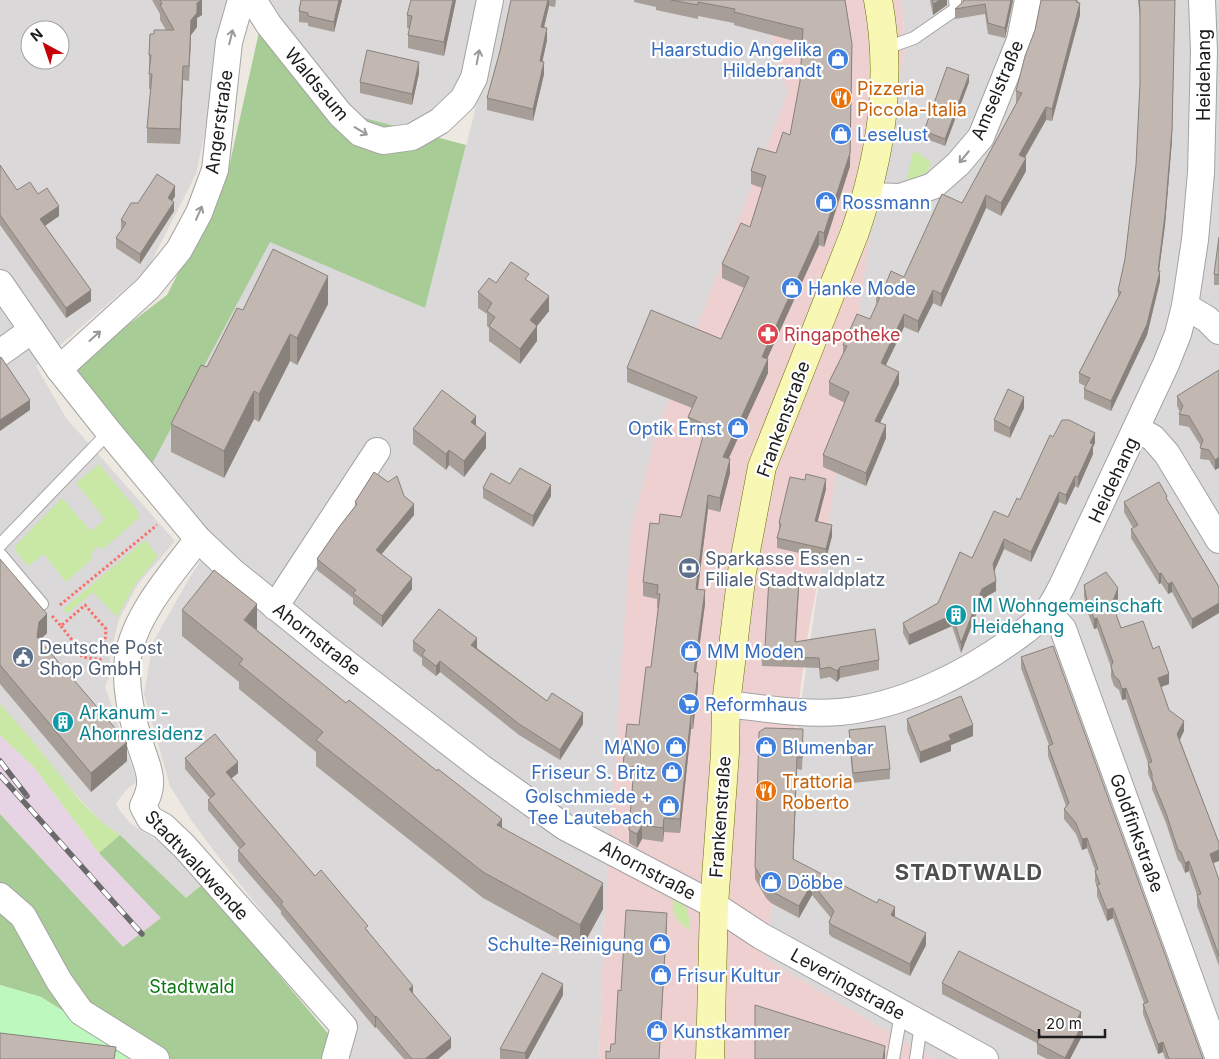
<svg xmlns="http://www.w3.org/2000/svg" width="1219" height="1059" font-family="Inter,sans-serif">
	<style>
		.residential { fill: #dad8d9; fill-rule: evenodd }
		.commercial { fill: #eed0d0 }
		.industrial { fill: #e6d3e3 }
		.grass { fill: #c9e8a6 }
		.forest { fill: #a8cc96 }
		.park { fill: #bdf8bf }
		.lines { fill: none; stroke-linecap: round; stroke-linejoin: round }
		.lane-casing { stroke: #a3a3a3; stroke-width: 14 }
		.street-casing { stroke: #a3a3a3; stroke-width: 28 }
		.secondary-casing { stroke: #687006; stroke-width: 29 }
		.path { stroke: #f87067; stroke-width: 3; stroke-dasharray: 2.5 2.5; stroke-linecap: butt }
		.lane { stroke: #fff; stroke-width: 12 }
		.street { stroke: #fff; stroke-width: 26 }
		.secondary { stroke: #f8f8b4; stroke-width: 28 }
		.rail-casing { stroke: #6a6a6a; stroke-width: 5.5 }
		.rail { stroke: #fff; stroke-width: 4; stroke-dasharray: 11; stroke-linecap: butt }
		.wall { fill: #a79e98 }
		.shaded-wall { fill: #88817c }
		.building { fill: #c2b8b1; stroke: #88817c }
		.oneway { stroke: #999 }
		.labels { text-anchor: middle; dominant-baseline: central; stroke-width: 4.5; stroke-linejoin: round; paint-order: stroke }
		.shop-label { font-size: 18px; fill: #366cbe; stroke: #fff; text-anchor: start }
		.street-label { font-size: 18px; fill: #1c1c1c; stroke: #fff }
		.food-label { font-size: 18px; fill: #c56008; stroke: #fff; text-anchor: start }
		.health-label { font-size: 18px; fill: #be3a42; stroke: #fff; text-anchor: start }
		.service-label { font-size: 18px; fill: #4e5e75; stroke: #fff; text-anchor: start }
		.culture-label { font-size: 18px; fill: #0d838f; stroke: #fff; text-anchor: start }
		.park-label { font-size: 18px; fill: #0c7711; stroke: #fff }
		.district-label { font-size: 22px; font-weight: bold; letter-spacing: 1px; fill: #4f4f4f; stroke: #fff }
	</style>
	<rect width="100%" height="100%" fill="#ede9e1"/>
	<!-- residential -->
	<g class="residential">
		<path d="M0,0H233L196,174L147,270L36,366L66,418L175,541L138,584L119,619L110,656L109,678L105,686L137,782L129,787L116,803L120,811L131,824L175,852L203,884L186,898L120,835L104,825L59,776L39,749L0,704ZM30,30H60V60H30Z"/>
		<polygon points="257,0 489,0 474,78 439,121 361,131"/>
		<polygon points="503,0 761,0 788,92 605,906 599,1059 344,1059 353,1027 221,860 191,820 170,786 144,694 153,642 190,577 215,539 151,466 270,241 425,308"/>
		<polygon points="902,0 1219,0 1219,1059 933,1059 766,959 772,900 870,235 905,50"/>
	</g>
	<!-- commercial -->
	<polygon class="commercial" points="761,0 902,0 905,50 870,235 831,507 807,640 772,900 766,959 933,1059 599,1059 605,906 631,529 657,430 788,92"/>
	<!-- industrial -->
	<polygon class="industrial" points="0,735 33,766 99,853 162,918 123,948 0,814"/>
	<!-- grass -->
	<g class="grass">
		<polygon points="913,152 918,153 931,162 928,171 910,181 907,179"/>
		<polygon points="99,464 137,510 139,514 138,519 103,549 99,547 95,548 91,555 92,559 66,582 44,554 28,566 15,550 16,545 62,498 91,531 105,519 76,483"/>
		<polygon points="145,540 158,556 136,583 117,617 93,592 67,614 63,609"/>
		<path d="M0,704C13,719 26,733 38,748C63,778 86,814 120,835L99,853L33,766L0,735Z"/>
		<path d="M673,893C687,906 690,911 689,930C673,918 672,913 673,893Z"/>
	</g>
	<!-- forest -->
	<g class="forest">
		<polygon points="261,23 342,112 466,145 425,308 270,242 151,466 74,366 167,295 227,176"/>
		<polygon points="0,814 123,947 161,918 99,853 120,835 186,898 203,884 331,1037 325,1059 167,1059 79,1021 41,997 0,985"/>
	</g>
	<!-- park -->
	<polygon class="park" points="0,985 41,997 105,1038 142,1059 0,1059"/>
	<g class="lines">
		<!-- lane casing -->
		<g class="lane-casing">
			<g id="lane">
				<polyline points="883,49 914,38 956,9 955,0"/>
				<polyline points="0,545 109,432"/>
				<polyline points="0,554 42,604"/>
				<polyline points="893,1059 901,1014"/>
				<polyline points="916,1059 921,1024"/>
			</g>
		</g>
		<!-- street casing -->
		<g class="street-casing">
			<g id="street">
				<polyline points="253,0 269,25 340,114 360,133 383,141 412,137 440,121 463,99 474,78 490,0"/>
				<polyline points="867,196 900,197 933,186 958,164 981,137 1020,40 1028,0"/>
				<polyline points="0,283 59,369 109,432 198,539 232,571 328,649 482,768 565,827 714,905 761,936 985,1059"/>
				<polyline points="1185,306 1207,319 1219,331"/>
				<polyline points="0,353 32,330"/>
				<polyline points="59,369 148,288 179,250 199,213 215,170 229,42 241,0"/>
				<polyline points="1137,429 1153,438 1167,454 1219,540"/>
				<path d="M198,539C173,572 135,614 128,657C124,687 132,718 141,747C144,757 150,770 150,780C151,790 147,798 143,806L150,819L163,826L184,846L344,1027L335,1059"/>
				<polyline points="275,607 377,451"/>
				<polyline points="1047,611 1063,629 1219,1059"/>
				<path d="M726,704C763,708 802,715 840,712C902,706 964,675 1014,639C1025,631 1037,623 1046,612C1053,605 1057,595 1062,586L1166,364L1178,334L1185,306L1195,240L1201,173L1204,51L1202,0"/>
				<polyline points="0,896 23,916 59,981 81,1012 156,1059"/>
			</g>
		</g>
		<!-- secondary casing -->
		<g class="secondary-casing">
			<path id="secondary" d="M710,1059L714,905L725,753L726,704L742,572L762,467L855,232C881,155 893,80 878,0"/>
		</g>
		<!-- path -->
		<g class="path">
			<polyline points="60,605 157,525"/>
			<polyline points="52,616 61,626 85,605 106,629 105,642"/>
			<polyline points="61,626 76,645 82,657 103,660"/>
		</g>
		<!-- lane -->
		<use href="#lane" class="lane"/>
		<!-- street -->
		<use href="#street" class="street"/>
		<!-- secondary -->
		<use href="#secondary" class="secondary"/>
		<!-- rail casing -->
		<g class="rail-casing">
			<g id="rail">
				<polyline points="0,761 27,796"/>
				<polyline points="0,775 142,934"/>
			</g>
		</g>
		<!-- rail -->
		<use href="#rail" class="rail"/>
	</g>
	<!-- wall -->
	<g class="wall">
		<polygon points="152,0 202,0 202,15 197,18 197,27 191,35 189,81 183,80 180,144 147,143 147,128 151,89 149,89 149,55 154,34 166,30 160,20 160,14"/>
		<polygon points="301,0 342,0 334,32 308,26 308,23 299,22 299,11"/>
		<polygon points="456,0 444,56 408,48 408,35 410,29 407,28 407,15"/>
		<polygon points="511,0 556,0 555,7 549,6 544,28 547,40 542,61 544,74 533,121 487,110 487,98 500,51"/>
		<polygon points="634,0 845,0 850,166 824,247 819,245 767,359 768,373 728,459 730,473 720,512 708,509 698,589 705,604 696,672 698,686 693,729 691,729 680,833 664,832 663,842 642,839 637,848 629,843 629,830 633,781 623,780 623,766 639,725 651,667 658,608 657,608 657,599 643,596 643,582 659,524 681,517 703,437 688,430 688,417 692,408 627,382 627,368 721,339 744,288 722,278 722,264 750,227 762,188 751,184 751,171 776,153 790,135 800,81 802,43 734,25 734,23 698,16 698,19 656,10 656,7 634,2"/>
		<polygon points="930,0 947,0 947,5 933,15"/>
		<polygon points="963,0 1013,0 1005,38 988,34 985,14 955,19 955,9 963,2"/>
		<polygon points="1078,0 1080,15 1052,121 1046,120 1025,158 1026,171 1001,216 986,208 941,307 933,303 918,333 904,327 886,365 899,384 880,423 886,438 866,486 823,467 823,455 845,403 829,395 829,382 843,354 843,345 870,319 877,303 876,302 876,289 904,277 962,203 1016,104 1016,91"/>
		<polygon points="1138,0 1172,0 1172,140 1165,225 1159,271 1160,281 1147,335 1111,411 1084,399 1084,389 1085,386 1079,383 1079,373 1118,297 1118,291 1125,259 1136,165 1140,86 1140,20"/>
		<polygon points="419,73 412,105 360,93 360,82"/>
		<polygon points="969,82 945,146 924,138 924,131"/>
		<polygon points="0,165 17,190 38,194 59,216 45,226 91,301 66,318 0,225"/>
		<polygon points="175,196 172,201 174,211 140,264 116,248 116,238 122,230 121,229 121,220 138,203"/>
		<polygon points="1219,237 1219,285 1214,285 1214,274"/>
		<polygon points="529,281 549,311 537,326 537,341 520,364 489,341 489,328 487,326 487,314 478,308 478,292 496,283"/>
		<polygon points="328,304 297,365 290,361 259,422 254,419 224,478 171,452 171,424 243,310"/>
		<polygon points="1219,370 1215,470 1209,460 1200,459 1201,446 1189,427 1179,425 1179,414 1180,412 1177,406 1177,396"/>
		<polygon points="1024,408 1010,438 994,431 994,420"/>
		<polygon points="476,425 486,448 464,477 449,465 446,470 413,444 413,429"/>
		<polygon points="1053,437 1095,443 1093,447 1093,454 1078,488 1075,486 1066,505 1059,502 1031,562 1004,549 994,571 996,591 982,599 961,653 952,626 909,645 903,633 903,623 938,603 972,558 1008,517 1020,500"/>
		<polygon points="388,482 404,496 414,515 381,554 412,589 382,627 353,604 353,598 317,570 317,559 355,506 355,502"/>
		<polygon points="510,484 551,496 533,527 483,498 483,488"/>
		<polygon points="826,489 817,522 832,536 826,559 777,548 777,538 779,531 779,523"/>
		<polygon points="1167,500 1219,587 1219,613 1192,629 1172,592 1168,594 1161,583 1159,584 1131,538 1131,529 1133,528 1124,512 1124,502"/>
		<polygon points="0,559 47,633 40,640 127,761 91,792 0,684"/>
		<polygon points="1084,585 1118,598 1114,608 1121,628 1153,649 1169,684 1161,687 1169,710 1184,731 1180,740 1219,843 1219,861 1213,863 1219,880 1219,966 1197,906 1197,895 1189,871 1185,873 1181,863 1178,860 1166,823 1152,789 1152,783 1148,774 1148,763 1126,699 1122,700 1119,690 1114,686 1111,677 1111,667 1097,628 1094,629 1087,611 1084,596"/>
		<polygon points="799,589 796,642 879,660 879,670 840,678 837,682 830,677 820,679 819,668 762,666 761,648 765,647"/>
		<polygon points="182,610 257,630 346,703 603,909 580,951 483,898 316,766 316,752 239,689 239,682 182,636"/>
		<polygon points="413,641 477,648 547,701 583,724 560,760 519,735 440,672 436,676 422,665 422,658 413,651"/>
		<polygon points="1021,657 1203,1059 1165,1059 1163,1052 1158,1054 1143,1014 1143,1004 1144,1003 1113,918 1107,921 1097,896 1097,888 1095,881 1095,870 1087,848 1082,850 1076,834 1064,819 1064,809 1066,806 1048,756 1048,746 1049,745 1021,668"/>
		<polygon points="907,719 973,736 951,745 951,751 920,763 907,730"/>
		<polygon points="849,730 890,769 890,779 853,783 849,740"/>
		<polygon points="803,741 802,770 797,769 793,860 895,917 926,945 910,976 832,937 829,934 829,922 831,918 812,895 799,918 771,903 766,898 755,879 755,867"/>
		<polygon points="185,758 238,773 231,778 315,876 368,931 413,993 451,1048 438,1059 404,1059 376,1027 375,1028 281,914 281,911 238,861 238,850 240,849 208,810 208,800 210,798 185,769"/>
		<polygon points="942,983 1081,1022 1083,1034 1070,1059 1047,1059 1037,1054 1037,1043 942,994"/>
		<polygon points="563,995 528,1059 500,1059 500,1049"/>
	</g>
	<!-- shaded-wall -->
	<g class="shaded-wall">
		<polygon points="202,0 202,15 197,18 197,27 191,35 189,81 191,20 197,3"/>
		<polygon points="339,0 342,0 334,32 334,22"/>
		<polygon points="453,0 456,0 444,56 444,42"/>
		<polygon points="548,0 549,0 549,6 541,39 541,27"/>
		<polygon points="940,0 947,0 947,5 933,15 933,4"/>
		<polygon points="1011,0 1013,0 1005,38 1005,28"/>
		<polygon points="1175,0 1172,140 1165,225 1158,278 1160,271 1160,281 1147,335 1111,411 1111,401 1158,271"/>
		<polygon points="1080,3 1080,15 1052,121 1052,109"/>
		<polygon points="547,28 547,40 540,73 540,61"/>
		<polygon points="852,44 850,166 824,247 824,233"/>
		<polygon points="419,62 419,73 412,105 412,94"/>
		<polygon points="544,62 544,74 533,121 533,109"/>
		<polygon points="183,66 183,80 180,144 180,129"/>
		<polygon points="969,75 969,82 945,146 945,139"/>
		<polygon points="1046,107 1046,120 1019,167 1019,155"/>
		<polygon points="1026,158 1026,171 1001,216 1001,203"/>
		<polygon points="175,186 175,196 168,208 168,198"/>
		<polygon points="986,195 986,208 941,307 941,294"/>
		<polygon points="174,202 174,211 140,264 140,254"/>
		<polygon points="59,206 59,216 40,229 40,219"/>
		<polygon points="819,231 819,245 762,370 762,357"/>
		<polygon points="328,276 328,304 297,365 297,338"/>
		<polygon points="91,290 91,301 66,318 66,308"/>
		<polygon points="933,290 933,303 918,333 918,321"/>
		<polygon points="549,296 549,311 537,326 537,341 520,364 520,349 530,320"/>
		<polygon points="904,314 904,327 881,375 881,363"/>
		<polygon points="290,334 290,361 259,422 259,394"/>
		<polygon points="768,359 768,373 723,471 723,457"/>
		<polygon points="899,372 899,384 875,433 875,421"/>
		<polygon points="254,391 254,419 224,478 224,451"/>
		<polygon points="1024,397 1024,408 1010,438 1010,428"/>
		<polygon points="30,400 30,410 0,431 0,420"/>
		<polygon points="476,416 476,431 471,422"/>
		<polygon points="886,425 886,438 866,486 866,473"/>
		<polygon points="486,433 486,448 464,477 464,461"/>
		<polygon points="1095,433 1095,443 1093,447 1093,454 1078,488 1078,477 1090,443"/>
		<polygon points="449,450 449,465 446,470 446,454"/>
		<polygon points="1219,457 1219,468 1215,470 1215,460"/>
		<polygon points="730,459 730,473 720,512 720,498"/>
		<polygon points="1075,476 1075,486 1066,505 1066,495"/>
		<polygon points="826,479 826,489 815,532 815,521"/>
		<polygon points="551,485 551,496 533,527 533,516"/>
		<polygon points="1059,492 1059,502 1031,562 1031,552"/>
		<polygon points="708,495 708,509 696,603 696,589"/>
		<polygon points="414,504 414,515 376,561 376,550"/>
		<polygon points="832,525 832,536 826,559 826,549"/>
		<polygon points="1004,539 1004,549 993,574 993,564"/>
		<polygon points="1161,573 1161,583 1159,584 1159,574"/>
		<polygon points="412,578 412,589 382,627 382,616"/>
		<polygon points="996,581 996,591 982,599 961,653 961,643 982,589"/>
		<polygon points="1172,582 1172,592 1168,594 1168,584"/>
		<polygon points="1118,588 1118,598 1112,613 1112,603"/>
		<polygon points="705,590 705,604 694,686 694,672"/>
		<polygon points="1219,603 1219,613 1192,629 1192,619"/>
		<polygon points="257,604 257,630 244,620"/>
		<polygon points="47,614 47,633 39,641 37,637 39,622"/>
		<polygon points="952,615 952,626 909,645 909,635"/>
		<polygon points="1097,618 1097,628 1094,629 1094,619"/>
		<polygon points="477,638 477,648 471,655 471,645"/>
		<polygon points="440,661 440,672 436,676 436,666"/>
		<polygon points="840,667 840,678 837,682 837,671"/>
		<polygon points="698,673 698,686 693,729 693,715"/>
		<polygon points="1169,674 1169,684 1158,688 1158,678"/>
		<polygon points="1126,688 1126,699 1122,700 1122,689"/>
		<polygon points="583,713 583,724 560,760 560,750"/>
		<polygon points="691,715 691,729 680,833 680,819"/>
		<polygon points="1184,721 1184,731 1177,744 1177,734"/>
		<polygon points="973,725 973,736 951,745 951,751 920,763 920,752 949,735"/>
		<polygon points="127,742 127,761 91,792 91,773"/>
		<polygon points="797,757 797,769 793,871 793,859"/>
		<polygon points="238,762 238,773 226,783 226,772"/>
		<polygon points="664,818 664,832 663,842 663,828"/>
		<polygon points="502,819 502,845 497,825"/>
		<polygon points="642,825 642,839 637,848 637,834"/>
		<polygon points="1087,838 1087,848 1082,850 1082,839"/>
		<polygon points="1219,850 1219,861 1210,864 1210,854"/>
		<polygon points="1189,861 1189,871 1185,873 1185,863"/>
		<polygon points="603,883 603,909 580,951 580,925"/>
		<polygon points="812,883 812,895 799,918 799,906"/>
		<polygon points="895,907 895,919 891,915"/>
		<polygon points="1113,908 1113,918 1107,921 1107,910"/>
		<polygon points="667,913 667,926 659,1059"/>
		<polygon points="926,933 926,945 910,976 910,964"/>
		<polygon points="563,984 563,995 528,1059 525,1059 525,1053"/>
		<polygon points="413,986 413,996 409,989"/>
		<polygon points="1081,1012 1081,1022 1077,1020"/>
		<polygon points="376,1016 376,1027 375,1028 375,1017"/>
		<polygon points="1083,1023 1083,1034 1070,1059 1065,1059"/>
		<polygon points="451,1038 451,1048 438,1059 425,1059"/>
		<polygon points="1163,1042 1163,1052 1158,1054 1158,1044"/>
		<polygon points="885,1046 885,1059 883,1059"/>
	</g>
	<!-- building -->
	<g class="building">
		<polygon points="160,0 202,0 197,3 197,13 191,20 189,66 183,66 180,129 147,128 152,74 149,74 151,55 149,55 150,34 154,34 154,30 174,30 160,5 162,4"/>
		<polygon points="301,0 339,0 334,22 308,16 308,13 299,11"/>
		<polygon points="411,0 453,0 444,42 408,35 412,16 407,15"/>
		<polygon points="511,0 548,0 541,27 547,28 540,61 544,62 533,109 487,98 500,51"/>
		<polygon points="671,0 845,0 852,44 850,153 824,233 819,231 762,357 768,359 723,457 730,459 720,498 708,495 696,589 705,590 694,672 698,673 693,715 691,715 680,819 664,818 663,828 642,825 637,834 629,830 634,767 623,766 627,724 639,725 646,667 651,667 660,594 657,594 658,585 643,582 650,523 659,524 660,514 681,517 706,425 688,417 697,397 627,368 651,310 721,339 749,277 722,264 741,223 750,227 766,176 751,171 758,148 776,153 783,132 790,135 800,81 803,29 734,12 735,9 698,2 698,5"/>
		<polygon points="933,0 940,0 933,4"/>
		<polygon points="964,0 1011,0 1005,28 988,23 985,4 955,9 963,2"/>
		<polygon points="1041,0 1077,0 1076,2 1080,3 1052,109 1046,107 1019,155 1026,158 1001,203 986,195 941,294 933,290 918,321 904,314 881,363 899,372 875,421 886,425 866,473 823,455 849,392 829,382 847,346 843,345 857,314 870,319 880,297 876,289 885,286 891,271 904,277 942,194 962,203 1022,93 1016,91 1025,56 1035,30"/>
		<polygon points="1139,0 1175,0 1172,129 1165,215 1158,271 1160,271 1147,324 1111,401 1084,389 1090,378 1079,373 1121,292 1118,291 1125,259 1136,165 1140,84 1140,9"/>
		<polygon points="367,50 419,62 412,94 360,82"/>
		<polygon points="947,67 969,75 945,139 924,131"/>
		<polygon points="0,165 17,190 30,182 38,194 47,188 59,206 40,219 91,290 66,308 0,215"/>
		<polygon points="157,174 175,186 168,198 174,202 140,254 116,238 126,223 121,220 131,203 138,203"/>
		<polygon points="1219,237 1219,275 1214,274"/>
		<polygon points="273,249 328,276 297,338 290,334 259,394 254,391 224,451 171,424 201,365 207,367 237,308 243,310"/>
		<polygon points="511,262 529,274 525,279 549,296 530,320 537,326 520,349 489,326 495,317 487,311 492,303 478,292 489,278 496,283"/>
		<polygon points="1,357 30,400 0,420 0,358"/>
		<polygon points="1219,370 1219,457 1215,460 1209,450 1200,448 1203,440 1189,416 1179,414 1183,406 1177,396"/>
		<polygon points="1008,389 1024,397 1010,428 994,420"/>
		<polygon points="442,390 476,416 471,422 486,433 464,461 449,450 446,454 413,429"/>
		<polygon points="1062,420 1069,420 1095,433 1090,443 1093,444 1078,477 1075,476 1066,495 1059,492 1031,552 1004,539 993,564 996,581 982,589 961,643 952,615 909,635 903,623 938,603 960,552 972,558 994,511 1008,517 1017,498 1020,500 1050,435 1053,437"/>
		<polygon points="520,468 551,485 533,516 483,488 491,473 510,484"/>
		<polygon points="374,472 388,482 397,476 404,496 414,504 376,550 412,578 382,616 353,593 356,590 317,559 339,527 357,504 355,502"/>
		<polygon points="806,474 826,479 815,521 832,525 826,549 777,538 781,524 779,523 790,477 805,480"/>
		<polygon points="1159,482 1167,496 1166,498 1219,587 1219,603 1192,619 1172,582 1168,584 1161,573 1159,574 1131,529 1138,525 1124,502"/>
		<polygon points="0,559 47,614 39,622 37,637 127,742 91,773 0,665"/>
		<polygon points="214,570 257,604 244,620 346,703 349,700 437,771 438,769 502,819 497,825 603,883 580,925 483,872 316,740 323,732 239,664 243,659 182,610"/>
		<polygon points="1106,572 1118,588 1112,603 1121,628 1143,621 1153,649 1159,646 1169,674 1158,678 1169,710 1184,721 1177,734 1219,843 1219,850 1210,854 1219,880 1219,956 1197,895 1201,894 1189,861 1185,863 1181,852 1178,850 1166,813 1152,779 1152,774 1148,763 1152,762 1126,688 1122,689 1119,680 1114,676 1111,666 1113,662 1097,618 1094,619 1087,600 1084,585"/>
		<polygon points="769,578 799,579 795,642 875,629 879,660 840,667 837,671 830,667 820,669 819,658 762,656 761,648 765,647"/>
		<polygon points="439,609 477,638 471,645 547,701 552,693 583,713 560,750 519,724 440,661 436,666 422,655 425,650 413,641"/>
		<polygon points="1053,646 1203,1059 1169,1059 1163,1042 1158,1044 1143,1004 1148,1002 1113,908 1107,910 1097,885 1100,884 1095,871 1098,869 1087,838 1082,839 1076,823 1064,809 1069,803 1048,746 1053,744 1021,657"/>
		<polygon points="961,696 973,725 949,735 951,740 920,752 907,719"/>
		<polygon points="885,726 890,769 853,773 849,730"/>
		<polygon points="765,728 803,729 802,758 797,757 793,859 877,903 879,899 895,907 891,915 926,933 910,964 832,925 829,922 834,911 812,883 799,906 771,891 766,886 755,867 759,732"/>
		<polygon points="215,734 238,762 226,772 315,876 321,870 368,926 365,928 413,986 409,989 451,1038 425,1059 412,1059 376,1016 375,1017 281,904 283,902 238,850 245,844 208,800 215,794 185,758"/>
		<polygon points="626,910 667,913 659,1059 606,1059 606,1051 610,1052 611,1044 615,1044 618,990 621,991"/>
		<polygon points="959,951 1081,1012 1077,1020 1083,1023 1065,1058 1037,1043 1041,1035 942,983"/>
		<polygon points="542,973 563,984 525,1053 500,1049"/>
		<polygon points="755,1005 885,1046 883,1059 755,1059"/>
		<polygon points="0,1033 116,1047 114,1059 0,1059"/>
	</g>
	<!-- one-way arrows -->
	<defs><path id="oneway-shaft" d="M-6 0H5M1.5-3L5.5 0L1.5 3" fill="none" stroke-width="1.6" stroke-linecap="round" stroke-linejoin="round" transform="scale(1.25)"/></defs>
	<g class="oneway">
		<use href="#oneway-shaft" transform="translate(231 37) rotate(-76)"/>
		<use href="#oneway-shaft" transform="translate(478 57) rotate(-79)"/>
		<use href="#oneway-shaft" transform="translate(361 131) rotate(31)"/>
		<use href="#oneway-shaft" transform="translate(964 157) rotate(130)"/>
		<use href="#oneway-shaft" transform="translate(199 213) rotate(-66)"/>
		<use href="#oneway-shaft" transform="translate(95 336) rotate(-42)"/>
	</g>
	<!-- icons -->
	<defs>
		<g id="shop-disc" transform="scale(1.125)"><circle r="9.5" fill="#3f7fe0" stroke="#fff"/><path d="M-5-2.5h2.3a2.7 3.5 0 0 1 5.4 0H5L5.5 6h-11ZM-1.5-2.5h3a1.5 2.3 0 0 0-3 0Z" fill="#fff"/></g>
		<g id="restaurant-disc" transform="scale(1.125)"><circle r="9.5" fill="#e8710a" stroke="#fff"/><path d="M-5-6h1v4h1v-4h1v4h1v-4h1v5L-1.5 .5V6h-2V.5L-5-1ZM5-6V6H3V1.5H1.5Q1.5-4 5-6Z" fill="#fff"/></g>
		<g id="pharmacy-disc" transform="scale(1.125)"><circle r="9.5" fill="#e0444e" stroke="#fff"/><path d="M-2-6h4v4h4v4h-4v4h-4v-4h-4v-4h4Z" fill="#fff"/></g>
		<g id="bank-disc" transform="scale(1.125)"><circle r="9.5" fill="#5c6f8a" stroke="#fff"/><path d="M-6-4H6V4H-6ZM0-2.3a2.3 2.3 0 1 0 0 4.6a2.3 2.3 0 1 0 0-4.6Z" fill="#fff"/></g>
		<g id="building-disc" transform="scale(1.125)"><circle r="9.5" fill="#0f9aa8" stroke="#fff"/><path d="M-4-6H4V6H1V3H-1V6H-4ZM-2.5-4.3h1.7v1.8h-1.7ZM.8-4.3h1.7v1.8H.8ZM-2.5-1h1.7V.8h-1.7ZM.8-1h1.7V.8H.8Z" fill="#fff"/></g>
		<g id="civic-disc" transform="scale(1.125)"><circle r="9.5" fill="#5c6f8a" stroke="#fff"/><path d="M-.6-6.5H3V-4.5H.6V-3L4-1V1h2V6H-6V1h2V-1L-.6-3ZM-1.2 2.5V6h2.4V2.5Z" fill="#fff"/></g>
		<g id="supermarket-disc" transform="scale(1.125)"><circle r="9.5" fill="#3f7fe0" stroke="#fff"/><path d="M-6-5.5h2.5l.6 2H6L4.5 2H-2.5L-4.4-4H-6ZM-1.5 3.2a1.3 1.3 0 1 0 .1 0ZM3 3.2a1.3 1.3 0 1 0 .1 0Z" fill="#fff"/></g>
	</defs>
	<g fill-rule="evenodd">
		<use href="#shop-disc" x="838" y="59"/>
		<use href="#restaurant-disc" x="841" y="98"/>
		<use href="#shop-disc" x="841" y="134"/>
		<use href="#shop-disc" x="826" y="202"/>
		<use href="#shop-disc" x="792" y="288"/>
		<use href="#pharmacy-disc" x="768" y="334"/>
		<use href="#shop-disc" x="738" y="428"/>
		<use href="#bank-disc" x="689" y="568"/>
		<use href="#building-disc" x="956" y="615"/>
		<use href="#shop-disc" x="691" y="651"/>
		<use href="#civic-disc" x="23" y="657"/>
		<use href="#supermarket-disc" x="689" y="704"/>
		<use href="#building-disc" x="63" y="722"/>
		<use href="#shop-disc" x="676" y="747"/>
		<use href="#shop-disc" x="766" y="747"/>
		<use href="#shop-disc" x="672" y="772"/>
		<use href="#restaurant-disc" x="766" y="791"/>
		<use href="#shop-disc" x="669" y="806"/>
		<use href="#shop-disc" x="771" y="882"/>
		<use href="#shop-disc" x="660" y="944"/>
		<use href="#shop-disc" x="661" y="975"/>
		<use href="#shop-disc" x="657" y="1031"/>
	</g>
	<g class="labels">
		<!-- shop labels -->
		<g class="shop-label">
			<text x="822" y="49" text-anchor="end">Haarstudio Angelika<tspan x="822" dy="21">Hildebrandt</tspan></text>
			<text x="857" y="134">Leselust</text>
			<text x="842" y="202">Rossmann</text>
			<text x="808" y="288">Hanke Mode</text>
			<text x="722" y="428" text-anchor="end">Optik Ernst</text>
			<text x="707" y="651">MM Moden</text>
			<text x="705" y="704">Reformhaus</text>
			<text x="660" y="747" text-anchor="end">MANO</text>
			<text x="782" y="747">Blumenbar</text>
			<text x="656" y="772" text-anchor="end">Friseur S. Britz</text>
			<text x="653" y="796" text-anchor="end">Golschmiede +<tspan x="653" dy="21">Tee Lautebach</tspan></text>
			<text x="787" y="882">Döbbe</text>
			<text x="644" y="944" text-anchor="end">Schulte-Reinigung</text>
			<text x="677" y="975">Frisur Kultur</text>
			<text x="673" y="1031">Kunstkammer</text>
		</g>
		<!-- street labels -->
		<g class="street-label">
			<text transform="translate(1203 75) rotate(-90)">Heidehang</text>
			<text transform="translate(317 84) rotate(50)">Waldsaum</text>
			<text transform="translate(997 90) rotate(-67)">Amselstraße</text>
			<text transform="translate(219 122) rotate(-82)">Angerstraße</text>
			<text transform="translate(783 419) rotate(-70)">Frankenstraße</text>
			<text transform="translate(1113 480) rotate(-65)">Heidehang</text>
			<text transform="translate(317 639) rotate(38)">Ahornstraße</text>
			<text transform="translate(720 817) rotate(-86)">Frankenstraße</text>
			<text transform="translate(1137 833) rotate(70)">Goldfinkstraße</text>
			<text transform="translate(197 865) rotate(47)">Stadtwaldwende</text>
			<text transform="translate(648 870) rotate(28)">Ahornstraße</text>
			<text transform="translate(848 984) rotate(29)">Leveringstraße</text>
		</g>
		<!-- food labels -->
		<g class="food-label">
			<text x="857" y="88">Pizzeria<tspan x="857" dy="21">Piccola-Italia</tspan></text>
			<text x="782" y="781">Trattoria<tspan x="782" dy="21">Roberto</tspan></text>
		</g>
		<!-- health labels -->
		<g class="health-label">
			<text x="784" y="334">Ringapotheke</text>
		</g>
		<!-- service labels -->
		<g class="service-label">
			<text x="705" y="558">Sparkasse Essen -<tspan x="705" dy="21">Filiale Stadtwaldplatz</tspan></text>
			<text x="39" y="647">Deutsche Post<tspan x="39" dy="21">Shop GmbH</tspan></text>
		</g>
		<!-- culture labels -->
		<g class="culture-label">
			<text x="972" y="605">IM Wohngemeinschaft<tspan x="972" dy="21">Heidehang</tspan></text>
			<text x="79" y="712">Arkanum -<tspan x="79" dy="21">Ahornresidenz</tspan></text>
		</g>
		<!-- park labels -->
		<g class="park-label">
			<text x="192" y="986">Stadtwald</text>
		</g>
		<!-- district labels -->
		<g class="district-label">
			<text x="969" y="872">STADTWALD</text>
		</g>
	</g>
	<!-- north arrow -->
	<g transform="translate(45 45) rotate(320)"><circle r="24" fill="#ffffff" stroke="#a4a4a4"/>
	<path d="M0-4L9 19L0 12L-9 19Z" fill="#c5020a"/>
	<text y="-8" font-size="14" font-weight="bold" text-anchor="middle" fill="#1c1c1c">N</text>
	</g>
	<!-- scale -->
	<path d="M1039 1029v8h66v-8" fill="none" stroke="#1c1c1c" stroke-width="2.5"/>
	<text x="1046" y="1029" font-size="15" fill="#1c1c1c" stroke="#ffffff" stroke-width="4" paint-order="stroke">20 m</text>
</svg>
